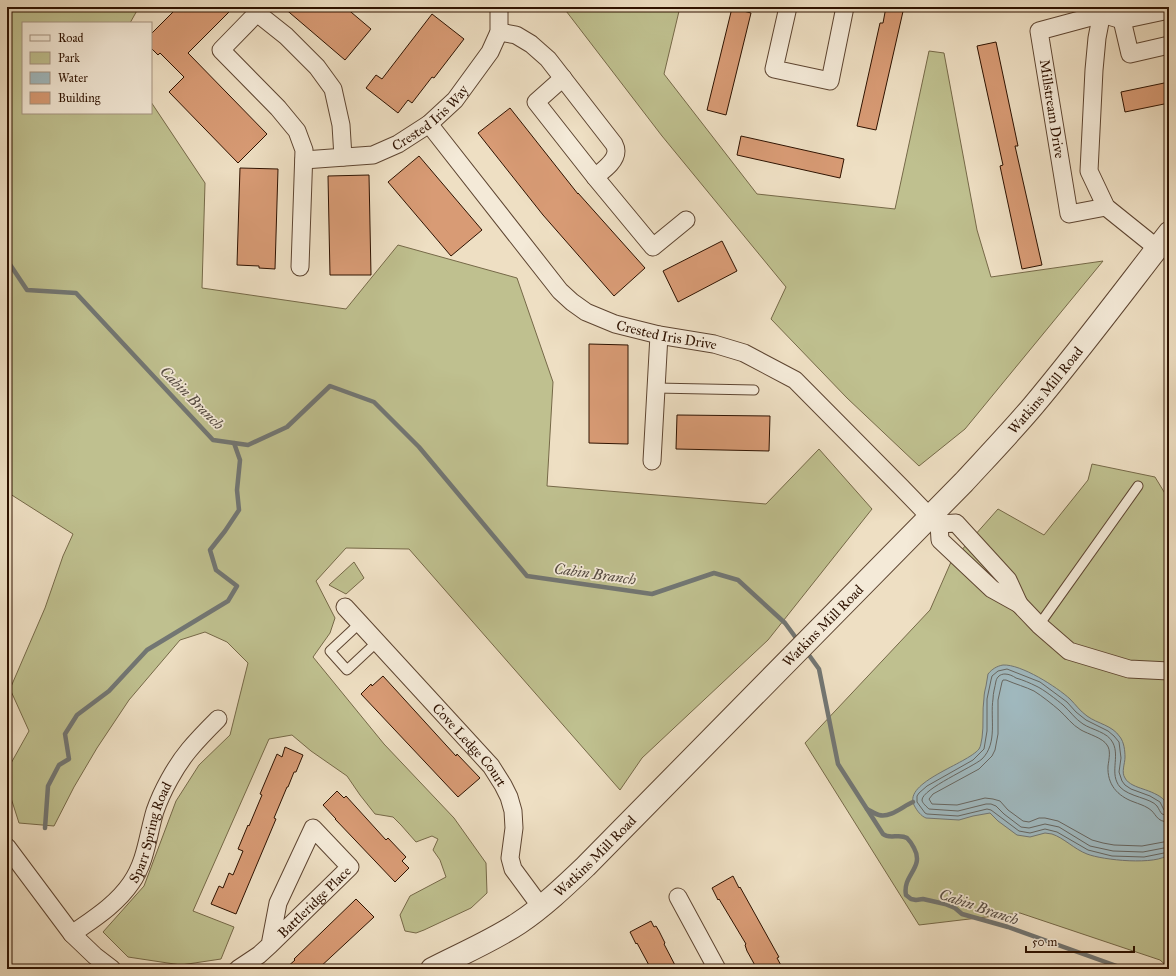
<svg xmlns="http://www.w3.org/2000/svg" width="1176" height="976" font-family="'IM FELL Great Primer',serif">
	<style>
		.green { fill: #bfc08f; stroke: #766948 }
		.water { fill: #a0b9bf; stroke: #727673 }
		.lines { fill: none; stroke-linecap: round; stroke-linejoin: round }
		.shore { stroke: #676660; stroke-width: 1 }
		.stream { stroke: #727673; stroke-width: 4.5 }
		.building { fill: #d89b75; stroke: #2e1200 }
		.service-casing { stroke: #5e4531; stroke-width: 11 }
		.minor-casing { stroke: #5e4531; stroke-width: 19 }
		.tertiary-casing { stroke: #5e4531; stroke-width: 24 }
		.service { stroke: #f4ead8; stroke-width: 9 }
		.minor { stroke: #f4ead8; stroke-width: 17 }
		.tertiary { stroke: #f4ead8; stroke-width: 22 }
		.labels { text-anchor: middle; dominant-baseline: central; stroke-width: 3.5; stroke-linejoin: round; paint-order: stroke }
		.street-label { font-size: 14px; fill: #2e1200; stroke: #f4ead8 }
		.water-label { font-size: 15px; font-style: italic; fill: #564c43; stroke: #f4ead8 }
	</style>
	<rect width="100%" height="100%" fill="#eedfc3"/>
	<filter id="stains"><feTurbulence type="fractalNoise" baseFrequency=".005" numOctaves="4"/><feColorMatrix values="0 0 0 0 .2 0 0 0 0 .09 0 0 0 0 .02 0 0 0 .5 -.17"/></filter>
	<radialGradient id="worn" r=".72"><stop offset=".6" stop-color="#630" stop-opacity="0"/><stop offset="1" stop-color="#630" stop-opacity=".3"/></radialGradient>
	<!-- green -->
	<g class="green">
		<polygon points="7,7 139,7 130,23 23,23 23,113 151,113 151,102 205,183 202,288 346,309 398,245 517,278 553,382 547,486 766,504 819,449 872,509 768,640 642,758 620,790 409,549 346,548 316,581 335,618 330,633 313,657 384,744 454,818 486,863 487,893 471,908 424,930 416,933 405,931 400,915 410,896 446,877 440,860 433,850 438,839 432,836 416,842 401,825 393,817 375,814 360,795 347,776 311,751 292,735 269,739 193,911 234,927 221,959 181,965 128,957 103,932 144,886 176,801 199,765 230,735 248,663 227,642 205,632 180,640 129,700 97,748 74,787 54,826 19,823 11,798 10,765 29,731 10,689 45,608 63,556 73,534 7,492"/>
		<polygon points="563,7 680,7 664,74 757,194 895,209 929,51 944,53 977,230 991,277 1103,261 965,429 919,466 847,398 771,319 786,287 662,136"/>
		<polygon points="1092,464 1155,477 1169,500 1169,968 1160,960 1020,913 919,925 805,743 930,610 951,562 998,509 1044,535 1088,480"/>
		<polygon points="354,562 364,578 346,594 329,585"/>
	</g>
	<!-- water -->
	<path class="water" d="M1003,665C1021,664 1057,687 1070,699C1076,705 1080,711 1087,716C1098,724 1112,725 1120,737C1124,742 1125,751 1125,757C1125,764 1121,772 1125,778C1128,784 1137,787 1143,789C1149,791 1160,795 1164,800C1172,809 1169,842 1169,854C1157,866 1102,860 1087,854C1074,849 1064,838 1052,834L1045,833L1030,837L1017,835L998,821L990,813L973,816L959,820L926,818C921,816 917,811 914,805C903,782 967,764 979,749C981,746 981,742 982,738C984,725 982,711 984,698C984,694 985,690 986,686C987,682 987,678 988,674C992,669 997,666 1003,665Z"/>
	<g class="lines">
		<!-- shore -->
		<g class="shore">
			<polyline points="1169,811 1164,810 1160,802 1150,796 1131,789 1125,785 1122,781 1119,772 1121,758 1119,742 1114,736 1108,731 1086,720 1076,712 1067,702 1040,682 1007,669 998,671 992,676 991,680 987,699 987,731 984,749 973,760 927,786 919,793 917,796 917,802 925,813 927,814 958,816 987,809 991,810 1019,831 1030,833 1045,829 1057,832 1088,850 1112,856 1144,857 1169,852"/>
			<path d="M1169,816L1162,814C1160,812 1159,809 1157,806C1151,798 1129,797 1120,787C1109,774 1120,757 1113,743C1108,732 1092,730 1083,724C1075,719 1070,711 1063,705C1057,700 1043,689 1036,686C1030,683 1023,680 1016,678C1013,676 1009,674 1005,674C1000,674 997,677 996,681C995,687 993,693 993,699C990,718 998,743 982,759C973,767 922,789 922,800C922,803 927,807 929,809L958,811L986,804H991L996,806L1004,814L1021,827L1029,828L1045,824L1059,827L1090,846L1113,851L1143,852L1169,847"/>
			<path d="M1169,822C1155,822 1157,813 1148,808C1143,805 1139,804 1134,802C1117,796 1107,784 1108,766C1109,759 1111,750 1107,745C1103,738 1088,734 1081,730C1072,725 1066,716 1059,710C1052,704 1042,696 1034,691C1026,687 1015,684 1006,680H1003L1002,682L998,700V734L995,750L992,756L979,769L933,794L929,799L932,804L957,805L985,798L993,799L1000,801L1008,810L1023,821L1029,822L1039,818H1045L1058,821L1092,840L1103,843L1114,845L1142,846L1169,841"/>
		</g>
		<!-- stream -->
		<g class="stream">
			<polyline points="7,260 27,290 76,293 213,440 248,445 287,427 330,386 374,402 419,447 527,576 652,594 714,573 738,580 785,623 799,642"/>
			<path d="M806,651L819,669L838,764L883,834C890,840 899,833 907,838C910,841 912,844 914,848C925,868 902,875 906,895L911,899L916,900L923,899L945,904L955,908L962,914L1008,927L1125,969"/>
			<path d="M867,809C871,811 875,814 879,815C891,818 903,806 913,802"/>
			<polyline points="45,828 48,786 59,765 69,759 65,734 77,715 109,691 147,650 228,601 237,586 216,570 210,550 225,531 239,510 237,490 240,460 234,443"/>
		</g>
	</g>
	<!-- building -->
	<g class="building">
		<polygon points="178,7 234,7 188,53 267,134 238,163 169,92 184,77 160,53 158,55 151,48 151,34"/>
		<polygon points="283,7 345,7 371,29 345,60"/>
		<polygon points="886,7 904,7 876,130 857,126 880,23 883,23"/>
		<polygon points="732,8 751,13 726,115 707,110"/>
		<polygon points="432,14 464,39 434,78 432,77 412,103 408,100 398,113 366,88 376,75 382,79"/>
		<polygon points="996,42 1018,146 1015,146 1042,265 1022,269 1000,166 1003,165 977,46"/>
		<polygon points="1169,82 1169,103 1125,112 1121,92"/>
		<polygon points="510,108 578,194 578,193 645,268 614,296 543,215 478,133"/>
		<polygon points="741,136 844,159 840,178 737,155"/>
		<polygon points="419,156 482,230 451,256 388,182"/>
		<polygon points="240,168 278,169 275,269 259,268 259,266 237,265"/>
		<polygon points="369,175 371,275 330,275 328,176"/>
		<polygon points="722,241 737,271 678,302 663,271"/>
		<polygon points="589,344 628,345 628,444 589,443"/>
		<polygon points="677,415 770,416 769,451 676,449"/>
		<polygon points="383,676 456,756 457,754 480,778 458,797 361,694 371,684 372,686"/>
		<polygon points="285,747 303,755 296,772 294,772 288,787 287,787 274,818 276,819 236,914 211,904 219,886 223,888 229,873 233,875 243,851 238,849 248,825 249,826 262,795 260,794 277,754 282,757"/>
		<polygon points="337,791 344,798 346,796 386,840 388,838 406,857 402,861 409,868 395,882 335,819 336,819 323,805"/>
		<polygon points="733,876 739,888 740,887 775,950 779,957 777,958 783,969 757,969 747,951 745,945 746,944 719,899 718,900 712,888"/>
		<polygon points="356,899 374,917 318,969 285,969 295,960 294,959"/>
		<polygon points="651,921 654,927 656,926 659,931 665,943 664,944 677,969 651,969 637,943 636,944 630,932"/>
	</g>
	<g class="lines">
		<!-- service casing -->
		<g class="service-casing">
			<g id="service">
				<polyline points="656,388 754,390"/>
				<polyline points="360,623 330,651 347,670 377,642"/>
				<polyline points="1039,625 1138,486"/>
			</g>
		</g>
		<!-- minor casing -->
		<g class="minor-casing">
			<g id="minor">
				<polyline points="788,7 774,69 830,81 845,7"/>
				<polyline points="1103,7 1097,38 1094,70 1089,171 1106,207 1157,248"/>
				<polyline points="1122,20 1130,54 1169,45"/>
				<path d="M499,32L516,35L531,44L548,59L614,144C615,146 616,149 616,151C616,162 602,171 595,177"/>
				<polyline points="563,78 536,102 595,177 653,247 686,220"/>
				<path id="s1" d="M429,124L560,291L572,302L586,312L615,324L659,335L714,344L744,353L795,380L901,487L930,517L939,524L956,523L1008,580L1019,604L992,589L940,540L939,524"/>
				<path id="s2" d="M304,160L373,155L398,144L429,124L455,100L490,52L499,32V7"/>
				<polyline points="1106,207 1069,214 1039,31 1102,14 1122,20 1169,10"/>
				<polyline points="300,267 304,150 297,131 278,108 221,50 257,13 286,36 317,67 333,89 341,125 343,157"/>
				<polyline points="652,461 659,335"/>
				<polyline points="1019,604 1039,625 1069,651 1129,669 1169,671"/>
				<path id="s3" d="M345,607L491,766L503,785L509,797L513,811L514,828L510,858L513,869L541,907"/>
				<polyline points="7,847 72,934 95,956 112,969"/>
				<polyline points="678,897 717,969"/>
				<path id="s4" d="M72,934C93,919 116,905 131,883C146,862 148,834 155,811C162,791 175,767 189,750C198,739 208,729 218,719"/>
				<path id="s5" d="M238,969L259,955L270,945L350,867L313,828L278,903L270,945"/>
			</g>
		</g>
		<!-- tertiary casing -->
		<g class="tertiary-casing">
			<g id="tertiary">
				<path id="s6" d="M432,969C461,954 492,941 519,923C543,907 565,886 586,866L964,482C987,457 1011,432 1033,406C1080,350 1124,291 1169,233"/>
			</g>
		</g>
		<!-- service -->
		<use href="#service" class="service"/>
		<!-- minor -->
		<use href="#minor" class="minor"/>
		<!-- tertiary -->
		<use href="#tertiary" class="tertiary"/>
	</g>
	<g class="labels">
		<!-- street labels -->
		<g class="street-label">
			<text transform="translate(1052 109) rotate(81)">Millstream Drive</text>
			<text stroke="none"><textPath href="#s2" startOffset="138">Crested Iris Way</textPath></text>
			<text stroke="none"><textPath href="#s1" startOffset="330">Crested Iris Drive</textPath></text>
			<text stroke="none"><textPath href="#s6" startOffset="848">Watkins Mill Road</textPath></text>
			<text stroke="none"><textPath href="#s6" startOffset="524">Watkins Mill Road</textPath></text>
			<text stroke="none"><textPath href="#s3" startOffset="186">Cove Ledge Court</textPath></text>
			<text stroke="none"><textPath href="#s4" startOffset="133">Sparr Spring Road</textPath></text>
			<text stroke="none"><textPath href="#s6" startOffset="200">Watkins Mill Road</textPath></text>
			<text stroke="none"><textPath href="#s5" startOffset="102">Battleridge Place</textPath></text>
		</g>
		<!-- water labels -->
		<g class="water-label">
			<text transform="translate(192 398) rotate(45)">Cabin Branch</text>
			<text transform="translate(595 574) rotate(8)">Cabin Branch</text>
			<text transform="translate(979 907) rotate(19)">Cabin Branch</text>
		</g>
	</g>
	<!-- margin -->
	<rect width="1176" height="976" fill="none" stroke="#eedfc3" stroke-width="24"/>
	<rect x="8" y="8" width="1160" height="960" fill="none" stroke="#2e1200" stroke-width="2"/>
	<rect x="12" y="12" width="1152" height="952" fill="none" stroke="#2e1200"/>
	<!-- legend -->
	<rect x="22" y="22" width="130" height="92" fill="#f4ead8" stroke="#a59482"/>
	<rect x="30" y="35" width="20" height="6" fill="#f4ead8" stroke="#a59482"/>
	<text x="58" y="42" font-size="12" fill="#2e1200">Road</text>
	<rect x="30" y="52" width="20" height="12" fill="#bfc08f" stroke="#a59482"/>
	<text x="58" y="62" font-size="12" fill="#2e1200">Park</text>
	<rect x="30" y="72" width="20" height="12" fill="#a0b9bf" stroke="#a59482"/>
	<text x="58" y="82" font-size="12" fill="#2e1200">Water</text>
	<rect x="30" y="92" width="20" height="12" fill="#d89b75" stroke="#a59482"/>
	<text x="58" y="102" font-size="12" fill="#2e1200">Building</text>
	<!-- scale -->
	<path d="M1026 946v6h108v-6" fill="none" stroke="#2e1200" stroke-width="2"/>
	<text x="1032" y="946" font-size="12" fill="#2e1200" stroke="#f4ead8" stroke-width="3" paint-order="stroke">50 m</text>
	<rect width="100%" height="100%" filter="url(#stains)"/>
	<rect width="100%" height="100%" fill="url(#worn)"/>
</svg>
